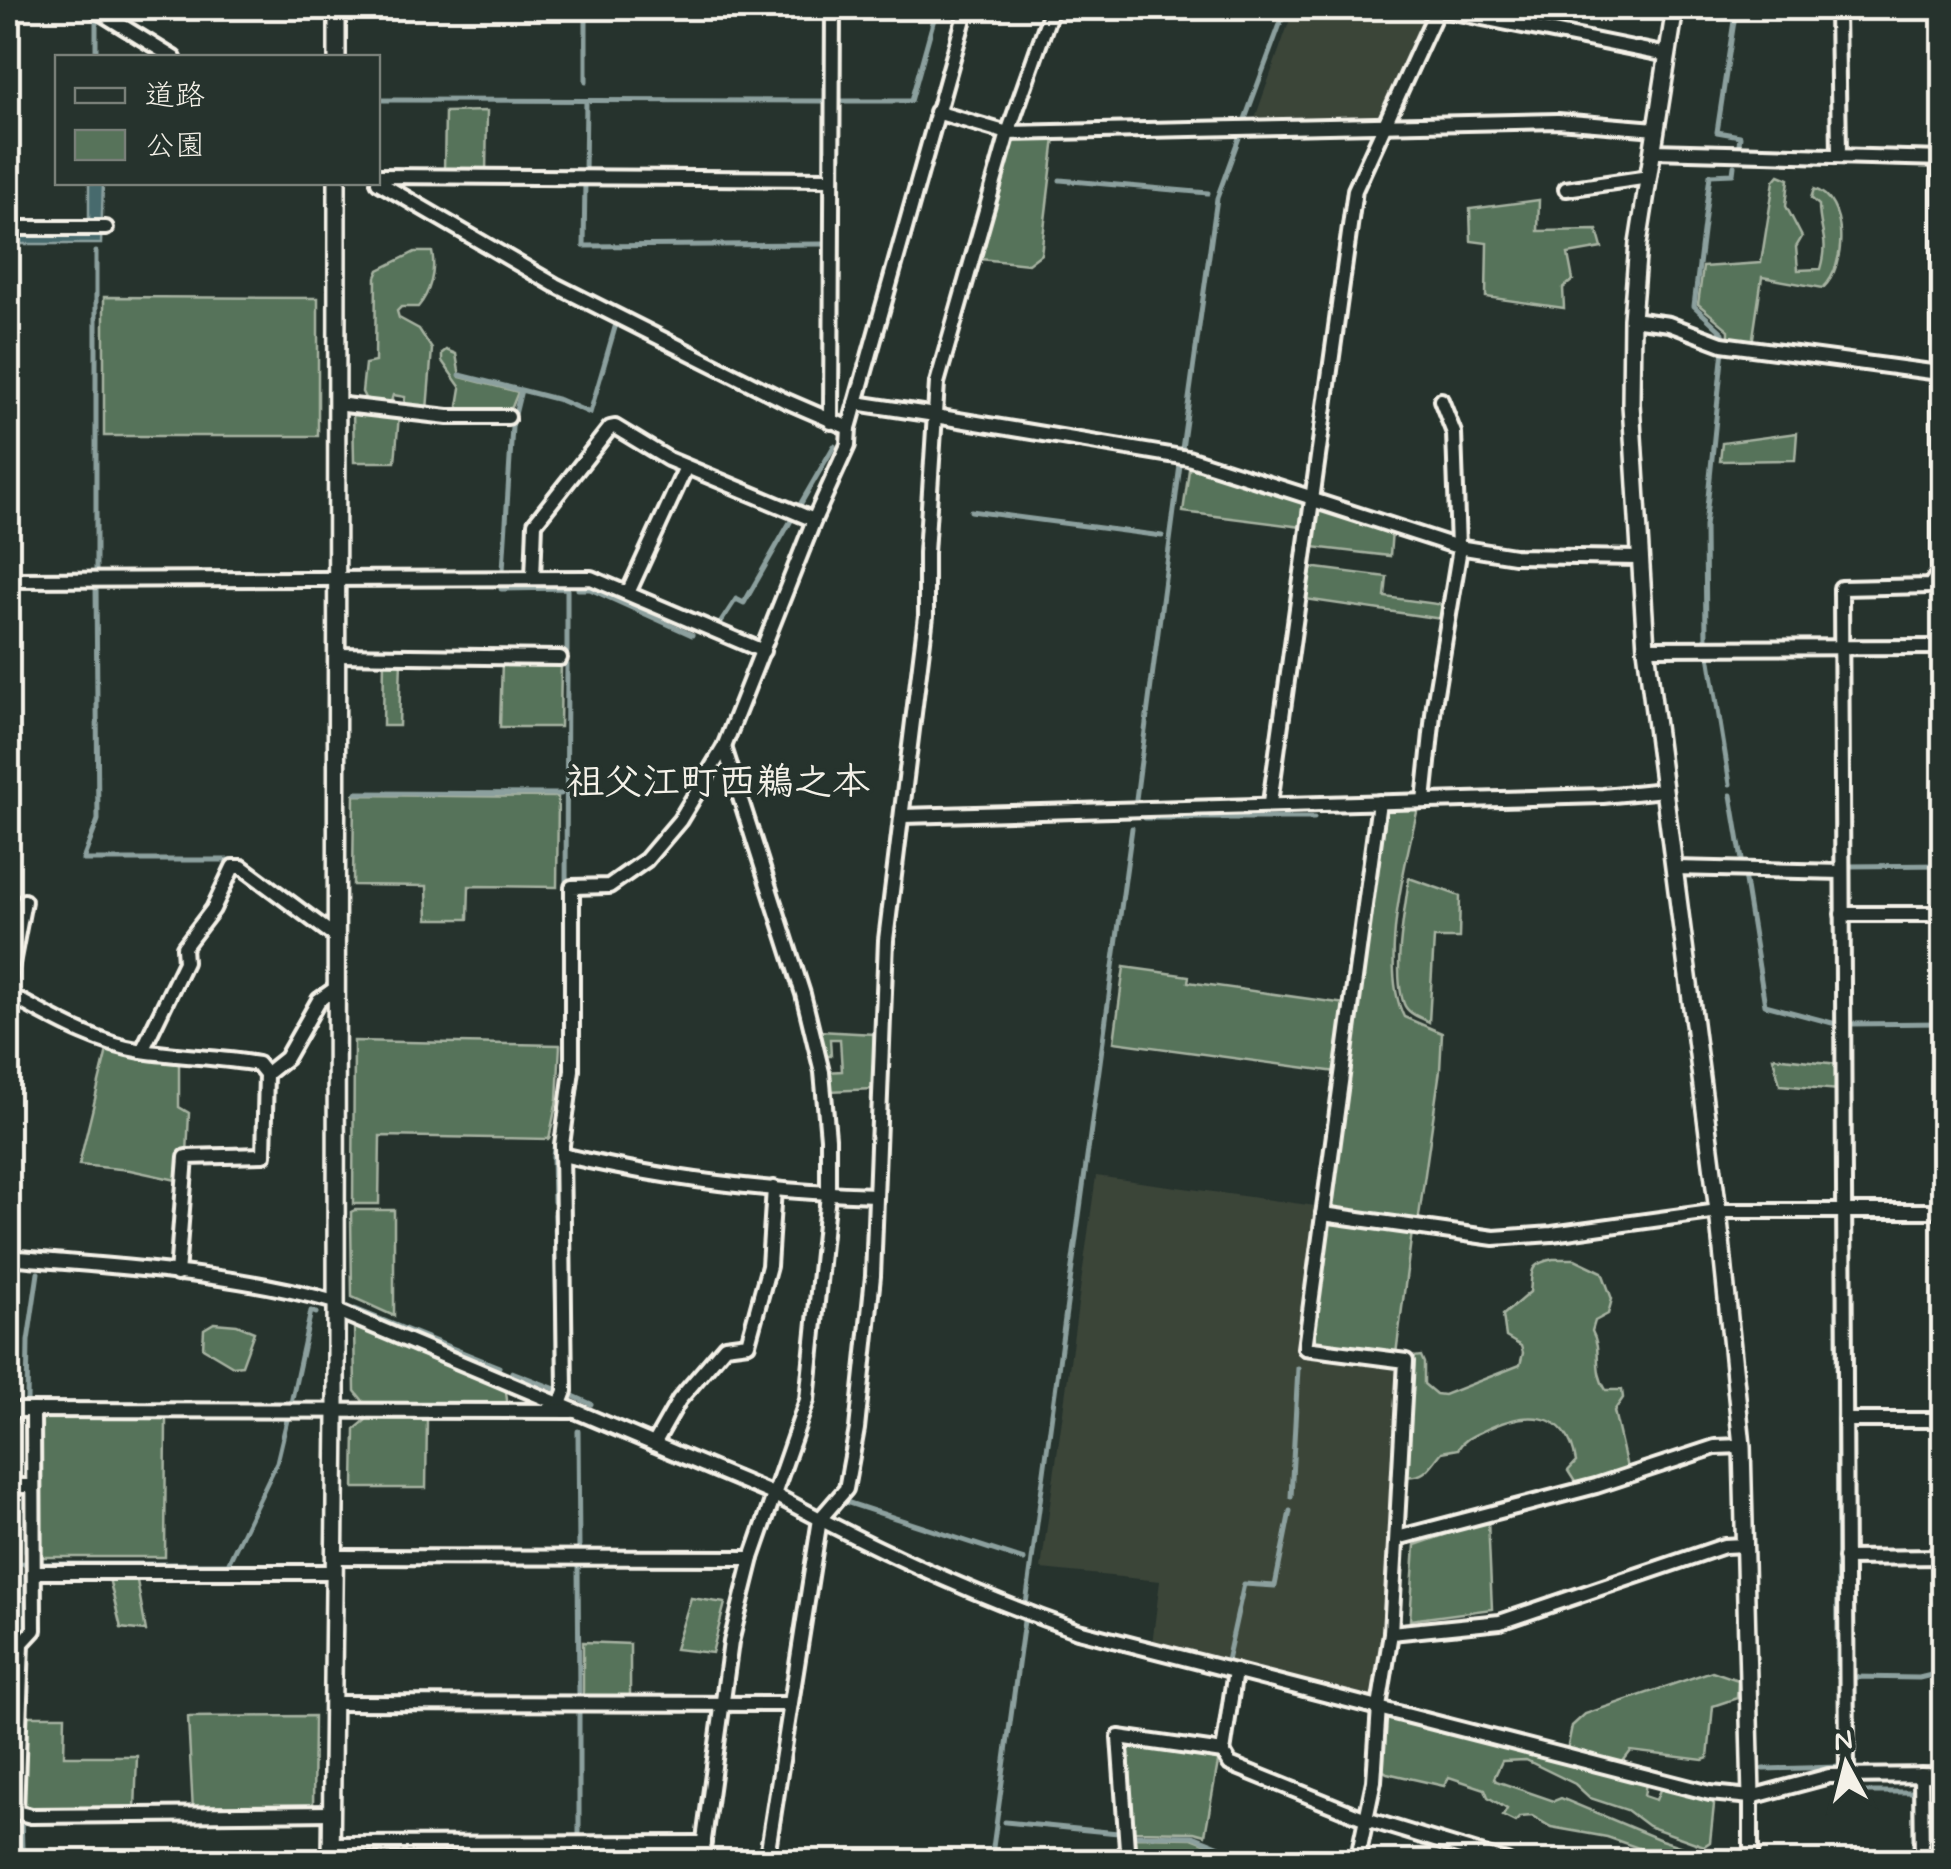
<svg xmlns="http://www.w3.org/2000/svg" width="1951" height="1869" font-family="Mynerve,'Klee One',sans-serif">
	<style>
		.built { fill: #3a4439 }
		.green { fill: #57735a; stroke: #a6b2a1; stroke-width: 2.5 }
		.water { fill: #476a6d; stroke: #8ca09e; stroke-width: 2.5 }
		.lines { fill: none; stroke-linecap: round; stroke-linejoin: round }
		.stream { stroke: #8ca09e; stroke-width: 5 }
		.minor-casing { stroke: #f4f1e8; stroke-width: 20 }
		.tertiary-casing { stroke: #f4f1e8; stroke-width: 22 }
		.minor { stroke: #26332d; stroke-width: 12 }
		.tertiary { stroke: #26332d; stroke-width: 15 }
		.labels { text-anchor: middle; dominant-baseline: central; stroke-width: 8; stroke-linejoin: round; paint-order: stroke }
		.quarter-label { font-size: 38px; font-weight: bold; fill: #f4f1e8; stroke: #26332d }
	</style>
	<rect width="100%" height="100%" fill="#26332d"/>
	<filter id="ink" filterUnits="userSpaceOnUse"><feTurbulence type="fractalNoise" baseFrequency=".01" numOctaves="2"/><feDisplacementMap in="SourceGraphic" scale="20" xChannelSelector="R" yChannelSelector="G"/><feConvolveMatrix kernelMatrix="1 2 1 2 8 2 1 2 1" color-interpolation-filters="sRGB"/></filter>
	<g filter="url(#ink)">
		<!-- built -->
		<g class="built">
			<polygon points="1294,8 1432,8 1383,115 1377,118 1254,121"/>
			<polygon points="1096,1176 1316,1206 1295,1352 1393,1366 1398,1372 1384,1629 1374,1698 1152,1644 1160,1581 1041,1569"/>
		</g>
		<!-- green -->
		<g class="green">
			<polygon points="487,111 486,174 444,173 445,112"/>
			<polygon points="1055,138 1041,254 1028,264 980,259 977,257 1012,142 1016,139"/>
			<path d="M1779,175L1789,179L1786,206L1802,237L1796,247L1798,270L1821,269C1830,238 1819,232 1819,205L1811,198L1814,189C1848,199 1847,266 1823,288L1762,277L1752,344L1729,341V330L1698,304L1703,267L1761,263L1774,181Z"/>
			<polygon points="1539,200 1538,231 1597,230 1602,248 1568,254 1573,280 1563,288 1564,308 1486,297 1487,243 1471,241 1470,209"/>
			<path d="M415,252H432C436,270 430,293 418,307H401L397,311L399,318L419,329L432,349L427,410L404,407L405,397L393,395L390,405L367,402L362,392L365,364L375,362L376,277L379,270Z"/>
			<polygon points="104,297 318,298 318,436 104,436"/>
			<polygon points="446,350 456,354 460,377 518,392 512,407 504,411 462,411 458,406 461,388 442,361 442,353"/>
			<polygon points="353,409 399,415 395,462 354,462"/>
			<polygon points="1797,433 1795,460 1720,461 1722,443"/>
			<polygon points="1190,463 1304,499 1302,527 1183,512"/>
			<polygon points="1320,507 1392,530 1390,556 1312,547"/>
			<polygon points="1309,567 1387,577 1385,597 1444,605 1442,619 1305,599"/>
			<polygon points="384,658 401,659 399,726 383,726"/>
			<polygon points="502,661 561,662 560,727 500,727"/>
			<polygon points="354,795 558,797 557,887 469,886 468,919 428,919 427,886 353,885"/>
			<path d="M1388,806L1418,808C1405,862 1379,966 1404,1017L1442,1033L1440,1070L1418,1223L1331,1209L1384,810Z"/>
			<path d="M1409,878L1460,896L1459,938H1434L1429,1022C1420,1017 1408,1014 1404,1004C1392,973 1405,911 1409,878Z"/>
			<polygon points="1124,967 1189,976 1188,982 1346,1004 1337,1072 1114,1042"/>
			<polygon points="819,1031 874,1034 873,1089 829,1091 826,1072 842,1071 840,1039 830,1039 831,1056 824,1056"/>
			<polygon points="354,1041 560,1045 557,1100 549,1139 380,1136 379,1204 353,1204"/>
			<polygon points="107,1050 179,1059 179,1107 189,1113 187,1154 181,1181 130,1170 79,1165"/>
			<polygon points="1773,1057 1838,1064 1839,1090 1780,1085"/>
			<polygon points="355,1210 394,1210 394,1316 352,1297 351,1212"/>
			<polygon points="1332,1219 1412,1232 1396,1354 1315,1344 1312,1341 1327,1221"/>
			<path d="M1553,1259H1575L1602,1272L1612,1299L1608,1314L1595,1321L1592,1331C1603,1351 1592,1369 1606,1390H1622L1623,1398L1614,1411L1627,1468L1585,1482H1575L1568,1471L1576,1462C1567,1407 1523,1411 1483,1431C1473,1436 1464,1439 1458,1449L1442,1452C1430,1466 1426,1479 1404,1476L1413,1357L1421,1356L1424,1363V1384L1436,1394L1444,1395L1520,1365L1523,1353L1521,1346L1506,1337L1503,1315L1530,1292C1533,1271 1527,1265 1553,1259Z"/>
			<polygon points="354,1322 505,1384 508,1408 367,1406 355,1391"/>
			<polygon points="214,1323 237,1325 254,1332 242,1365 233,1366 203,1348 204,1329"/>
			<polygon points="166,1417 165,1557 37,1557 37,1418"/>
			<polygon points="367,1419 427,1419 426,1488 354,1488 355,1429"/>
			<polygon points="1488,1520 1492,1609 1410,1620 1415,1545"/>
			<polygon points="108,1574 136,1575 146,1631 121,1628"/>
			<polygon points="691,1598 725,1603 712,1653 675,1649"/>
			<polygon points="583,1642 630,1644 630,1698 583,1698"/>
			<polygon points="1712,1671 1738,1680 1737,1698 1713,1706 1708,1758 1703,1760 1631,1751 1621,1764 1567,1750 1572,1726 1585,1714"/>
			<polygon points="25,1716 65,1716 64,1756 137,1756 135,1811 31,1813 20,1806"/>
			<polygon points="314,1716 313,1809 193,1811 188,1717"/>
			<polygon points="1388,1717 1646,1783 1644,1796 1656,1800 1661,1787 1712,1800 1714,1805 1710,1842 1704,1846 1648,1826 1627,1810 1590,1798 1575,1784 1526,1760 1502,1761 1494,1778 1496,1781 1554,1801 1561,1798 1661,1840 1725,1861 1676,1861 1607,1837 1551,1827 1532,1816 1520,1817 1515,1822 1503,1816 1507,1809 1488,1797 1485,1789 1449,1777 1444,1786 1387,1773 1381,1769 1383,1718"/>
			<polygon points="1129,1744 1219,1757 1205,1835 1194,1832 1132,1831"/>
			<polygon points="1133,1837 1192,1838 1251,1861 1134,1861"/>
		</g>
		<!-- water -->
		<polygon class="water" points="89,183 103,183 101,244 8,244 8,232 89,232"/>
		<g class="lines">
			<!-- stream -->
			<g class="stream">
				<polyline points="586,8 586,82"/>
				<polyline points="1736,8 1717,132 1740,136 1739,144"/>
				<polyline points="96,19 96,58"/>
				<polyline points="378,100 825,101"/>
				<polyline points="840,101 911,101 937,8"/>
				<polyline points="1245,119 1286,8"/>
				<polyline points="585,173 586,101"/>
				<polyline points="1060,180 1208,193"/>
				<polyline points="584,246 824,244"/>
				<polyline points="584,246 585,183"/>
				<polyline points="1723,338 1723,333 1694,306 1710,175 1733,174 1734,166"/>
				<polyline points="460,375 520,390"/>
				<polyline points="1182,449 1217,198 1240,135"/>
				<polyline points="797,510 834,446"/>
				<polyline points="971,511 1162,536"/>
				<polyline points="503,570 512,427 521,390 560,400 590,413 616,324"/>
				<polyline points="96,572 96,252"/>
				<polyline points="96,584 98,820 83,860 242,860 247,863"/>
				<polyline points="501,589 567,588 567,652"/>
				<polyline points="578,589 590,589 692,635"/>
				<polyline points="719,625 736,599 744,603 793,517"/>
				<polyline points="1706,641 1705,527 1723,349"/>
				<polyline points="1709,655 1730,784"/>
				<polyline points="356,793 561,794"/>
				<polyline points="1731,795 1743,866"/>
				<polyline points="1136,799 1180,465"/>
				<polyline points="1145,818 1314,818"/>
				<polyline points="1848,866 1944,865"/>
				<polyline points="1744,875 1765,1005 1836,1024"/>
				<polyline points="566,888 567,664"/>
				<polyline points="566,936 566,909"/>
				<polyline points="1849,1024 1944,1023"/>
				<polyline points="554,1202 553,1156 566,1069 565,953"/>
				<polyline points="1315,1228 1318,1206"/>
				<polyline points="355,1309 499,1367"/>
				<polyline points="1837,1309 1838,1677"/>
				<polyline points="512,1372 558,1390 555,1214"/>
				<polyline points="571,1395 591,1404"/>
				<polyline points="27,1402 28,1341 38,1273"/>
				<polyline points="291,1403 311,1311 316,1313"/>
				<polyline points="8,1421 18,1421"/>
				<polyline points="26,1421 26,1477"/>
				<polyline points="578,1431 579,1550"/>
				<polyline points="26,1491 26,1552"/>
				<polyline points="1291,1497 1298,1368"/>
				<polyline points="846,1502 1024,1560"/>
				<polyline points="8,1564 27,1563"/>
				<polyline points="41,1564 228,1564 277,1462 287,1420"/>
				<polyline points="578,1566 579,1694"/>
				<polyline points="1026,1604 1132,828"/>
				<polyline points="26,1631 26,1575"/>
				<polyline points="1227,1661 1244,1584 1275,1586 1290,1511"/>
				<polyline points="1852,1683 1853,1677 1919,1678 1944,1672"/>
				<polyline points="579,1707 579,1838"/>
				<polyline points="1763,1769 1839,1767"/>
				<polyline points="1837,1785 1838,1792 1914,1792 1914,1859"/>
				<polyline points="21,1817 22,1849 41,1862"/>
				<polyline points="1005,1822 1118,1833"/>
				<polyline points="1133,1835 1193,1836 1257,1862"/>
				<polyline points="579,1851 579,1862"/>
				<polyline points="991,1862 1024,1621"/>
			</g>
			<!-- minor casing -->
			<g class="minor-casing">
				<g id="minor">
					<polyline points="93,8 174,58"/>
					<polyline points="1837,8 1839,156"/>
					<polyline points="1438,9 1668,55"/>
					<polyline points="936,112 1008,133 1558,121 1656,129"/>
					<polyline points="1653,151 1944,159"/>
					<polyline points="378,176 832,179"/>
					<polyline points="378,182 555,285 784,400 849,428"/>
					<polyline points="1566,189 1649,177"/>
					<polyline points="8,228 106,228"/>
					<polyline points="1632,319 1669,324 1722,344 1939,373"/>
					<polyline points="1441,400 1454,433 1458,547"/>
					<polyline points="856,403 935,415"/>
					<polyline points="336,404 448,417 508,417"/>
					<polyline points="935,416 1188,458 1313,498"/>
					<polyline points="831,422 833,8"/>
					<polyline points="1313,500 1458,547 1514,556 1639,558"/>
					<polyline points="533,578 535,523 610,428 615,427 668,459 814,520"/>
					<polyline points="8,580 591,578 763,651"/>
					<polyline points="628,593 686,467"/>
					<polyline points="1646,648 1944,647"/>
					<polyline points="336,655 560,658"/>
					<polyline points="1424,801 1434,705 1460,548"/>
					<polyline points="1270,803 1355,190 1438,8"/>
					<polyline points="903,816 1603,796 1664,790"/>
					<polyline points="1674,868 1842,872"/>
					<polyline points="1842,914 1944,914"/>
					<polyline points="8,985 24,901"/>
					<path d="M8,994C49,1016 95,1044 142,1051C181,1057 219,1057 258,1064L266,1074L264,1155L186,1157L177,1274"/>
					<polyline points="142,1051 185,962 184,947 213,909 233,867 242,867 336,937"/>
					<polyline points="266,1074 286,1058 319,1000 336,988"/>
					<path d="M562,1155C665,1179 770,1192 876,1195"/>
					<polyline points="1323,1214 1494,1238 1552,1234 1718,1211 1944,1211"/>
					<path d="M8,1257C116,1267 230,1272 335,1302"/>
					<path d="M335,1310L773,1494C870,1547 974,1595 1078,1631L1710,1793L1751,1797L1829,1776L1944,1775"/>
					<polyline points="560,1404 565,1391 562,1145 572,1070 572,887 609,886 646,860 680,820 724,747 814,520 848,445 849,428 967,8"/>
					<polyline points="8,1410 572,1411"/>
					<polyline points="33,1410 34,1630 22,1643 16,1812 31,1816 332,1813"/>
					<polyline points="1845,1420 1944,1420"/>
					<polyline points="654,1444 679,1400 725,1346 748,1343 769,1266 774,1188"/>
					<polyline points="8,1486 33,1486"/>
					<polyline points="1397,1538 1596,1486 1715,1447 1742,1446"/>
					<polyline points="335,1557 752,1558"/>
					<polyline points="1845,1558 1944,1557"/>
					<polyline points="34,1572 334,1572"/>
					<polyline points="1391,1633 1500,1622 1724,1546 1745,1545"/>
					<polyline points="333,1703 791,1704"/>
					<polyline points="1223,1752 1230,1764 1366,1819 1507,1862"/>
					<polyline points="1921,1775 1922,1862"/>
					<polyline points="1847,1776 1841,588 1930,586 1939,573 1939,159"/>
					<polyline points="1751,1797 1751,1862"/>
					<polyline points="331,1844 704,1843"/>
					<polyline points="701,1862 731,1642 752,1558 807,1400 828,1194 828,1138 822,1072 803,994 724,747"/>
					<polyline points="766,1862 820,1519 846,1489 857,1429 873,1276 886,940 926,616 926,553 937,383 1008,133 1052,8"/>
					<polyline points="1128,1862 1119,1737 1223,1752 1235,1671"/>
					<polyline points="1357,1862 1374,1781 1379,1707 1391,1633 1406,1361 1305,1348 1379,802"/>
				</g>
			</g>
			<!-- tertiary casing -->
			<g class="tertiary-casing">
				<g id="tertiary">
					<polyline points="1675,8 1638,244 1632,319 1631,404 1646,648 1718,1211 1742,1446 1751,1797"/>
					<polyline points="337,58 337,8"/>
					<polyline points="331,1862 336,1412 337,182"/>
				</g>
			</g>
			<!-- minor -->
			<use href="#minor" class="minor"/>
			<!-- tertiary -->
			<use href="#tertiary" class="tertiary"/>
		</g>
	</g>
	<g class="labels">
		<!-- quarter labels -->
		<g class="quarter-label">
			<text x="718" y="783">祖父江町西鵜之本</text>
		</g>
	</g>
	<!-- margin -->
	<rect width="1951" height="1869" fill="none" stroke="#26332d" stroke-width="40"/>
	<rect x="20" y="20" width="1911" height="1829" fill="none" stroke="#f4f1e8" stroke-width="4" filter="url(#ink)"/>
	<!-- legend -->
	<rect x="55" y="55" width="325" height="130" fill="#26332d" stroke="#787f78" stroke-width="2.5"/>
	<rect x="75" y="88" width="50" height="15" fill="#26332d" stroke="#787f78" stroke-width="2.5"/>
	<text x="145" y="105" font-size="30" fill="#f4f1e8">道路</text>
	<rect x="75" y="130" width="50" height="30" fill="#57735a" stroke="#787f78" stroke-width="2.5"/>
	<text x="145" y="155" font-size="30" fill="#f4f1e8">公園</text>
	<!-- north arrow -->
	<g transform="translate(1846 1764) rotate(353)" stroke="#26332d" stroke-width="8" paint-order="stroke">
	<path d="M0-8L18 38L0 25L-18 38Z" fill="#f4f1e8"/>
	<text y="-15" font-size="28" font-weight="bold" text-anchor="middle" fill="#f4f1e8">N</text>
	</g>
</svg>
